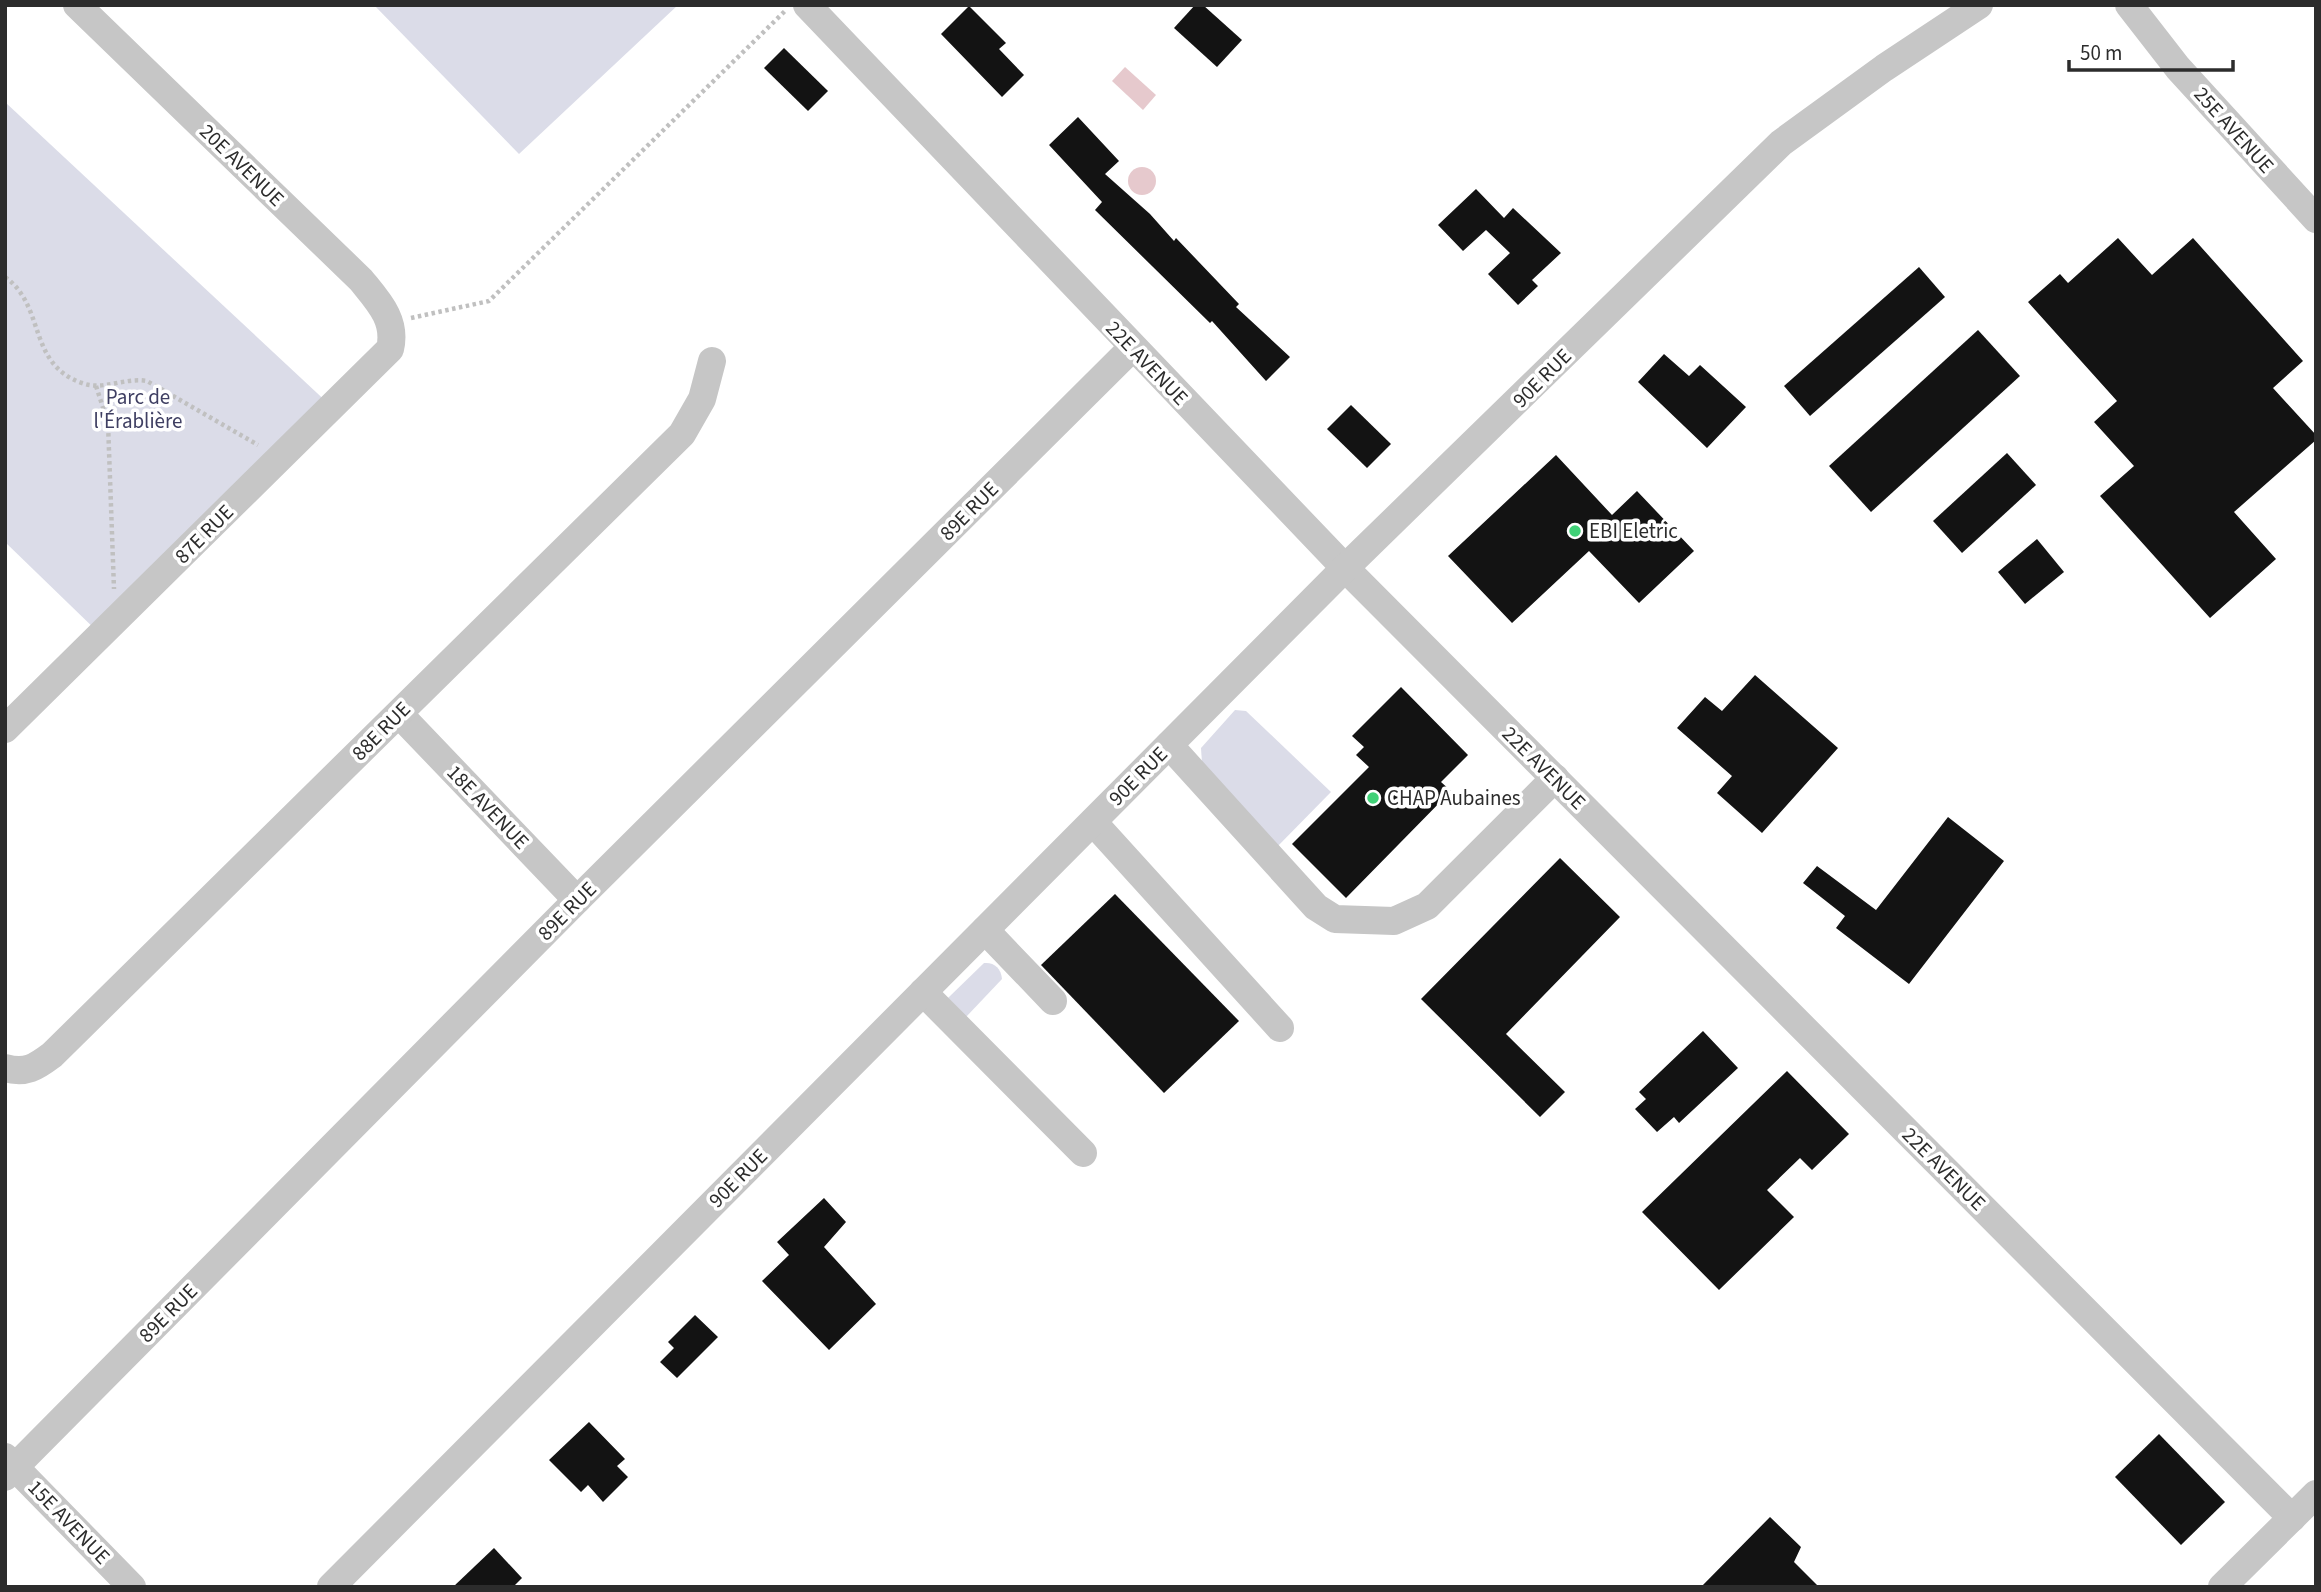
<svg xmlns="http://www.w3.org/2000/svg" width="2321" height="1592" font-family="'Source Sans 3',sans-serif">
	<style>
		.green { fill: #dbdce8 }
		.water { fill: #e6c9cd }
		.building { fill: #131313 }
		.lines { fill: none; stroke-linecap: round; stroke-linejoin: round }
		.path { stroke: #c0c0c0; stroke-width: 4.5; stroke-dasharray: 3.5 3.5; stroke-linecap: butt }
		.minor { stroke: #c6c6c6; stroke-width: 28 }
		.poi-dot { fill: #40d177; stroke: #fff; stroke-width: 2.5 }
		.labels { text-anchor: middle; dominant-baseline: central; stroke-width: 7; stroke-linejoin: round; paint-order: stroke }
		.street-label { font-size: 21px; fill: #2c2c2c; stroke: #fff }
		.park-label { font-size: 21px; fill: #3f3f62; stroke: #fff }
		.poi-label { font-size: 21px; fill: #2c2c2c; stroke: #fff; text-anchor: start }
	</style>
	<rect width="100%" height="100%" fill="#fff"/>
	<!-- green -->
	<g class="green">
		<polygon points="374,5 678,5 519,154"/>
		<polygon points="5,102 332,407 101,635 5,542"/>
		<polygon points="1235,710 1246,711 1331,792 1274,850 1202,763 1201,748"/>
		<path d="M984,963C994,962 1001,968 1002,979L966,1017L948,998Z"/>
	</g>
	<!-- water -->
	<g class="water">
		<polygon points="1125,67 1156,95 1143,110 1112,81"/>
		<circle cx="1142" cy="181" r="14"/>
	</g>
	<!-- building -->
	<g class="building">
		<polygon points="1195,5 1203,5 1242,40 1217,67 1174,28"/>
		<polygon points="969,6 1006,43 999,49 1024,75 1002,97 941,34"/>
		<polygon points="784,48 828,91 808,111 764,68"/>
		<polygon points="1078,117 1119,161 1105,174 1150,214 1174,241 1176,238 1239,304 1236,307 1290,357 1266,381 1212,321 1210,323 1095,210 1102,202 1049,145"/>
		<polygon points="1476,189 1504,218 1513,208 1561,253 1532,280 1538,286 1518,305 1488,274 1510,253 1486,230 1463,251 1438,225"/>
		<polygon points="2118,238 2152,275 2193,238 2303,361 2273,388 2316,435 2316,440 2234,512 2276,559 2210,618 2100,496 2134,466 2094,422 2117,401 2028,302 2060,274 2068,283"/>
		<polygon points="1919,267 1945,297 1810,416 1784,386"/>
		<polygon points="1978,330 2020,376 1871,512 1829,466"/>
		<polygon points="1664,354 1689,376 1700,365 1746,407 1707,448 1638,382"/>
		<polygon points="1351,405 1391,444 1367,468 1327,429"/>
		<polygon points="2007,453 2036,485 1962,553 1933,521"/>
		<polygon points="1556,455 1612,515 1637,491 1694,551 1639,603 1589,551 1512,623 1448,556"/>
		<polygon points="2037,539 2064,572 2025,604 1998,572"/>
		<polygon points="1755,675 1838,748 1762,833 1717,793 1732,776 1677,728 1705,697 1722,711"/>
		<polygon points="1401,687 1468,755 1441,782 1451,791 1346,898 1292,844 1369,767 1356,755 1364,747 1352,736"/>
		<polygon points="1948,817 2004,861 1909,984 1836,928 1845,916 1803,883 1817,866 1876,910"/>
		<polygon points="1560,858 1620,917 1506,1034 1565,1092 1540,1117 1421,999"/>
		<polygon points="1115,894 1239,1021 1164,1093 1041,965"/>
		<polygon points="1703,1031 1738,1068 1679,1123 1674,1117 1657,1132 1635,1109 1646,1099 1639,1092"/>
		<polygon points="1787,1071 1849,1134 1812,1170 1800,1158 1767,1190 1794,1217 1719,1290 1642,1212"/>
		<polygon points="824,1198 846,1222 824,1247 876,1304 829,1350 762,1281 789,1255 777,1242"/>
		<polygon points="695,1315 718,1337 677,1378 660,1362 674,1348 668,1342"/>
		<polygon points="589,1422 625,1459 617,1466 628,1477 603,1502 588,1485 581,1492 549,1460"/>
		<polygon points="2159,1434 2225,1502 2181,1545 2115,1477"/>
		<polygon points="1770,1517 1801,1547 1794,1562 1819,1587 1701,1587"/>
		<polygon points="494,1548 522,1578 513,1587 453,1587"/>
	</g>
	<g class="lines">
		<!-- path -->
		<g class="path">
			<path d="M5,277C46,306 27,364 82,383C103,391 125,377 147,381L258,445"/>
			<polyline points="411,318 489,301 786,10"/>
			<polyline points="96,386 108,423 114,589"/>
		</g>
		<!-- minor -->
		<g class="minor">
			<polyline points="807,5 1345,568 2292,1518"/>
			<polyline points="2129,5 2178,68 2316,219"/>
			<polyline points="399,714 577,900"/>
			<path d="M5,729L390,349C397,320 378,301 361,280L77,5"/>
			<polyline points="1169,745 1316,907 1335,919 1394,921 1427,906 1555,778"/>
			<polyline points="1093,822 1280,1028"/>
			<polyline points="985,930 1053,1001"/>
			<polyline points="923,992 1083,1153"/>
			<path d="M5,1068C26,1074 36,1067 52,1055L682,434L702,399L712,361"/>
			<polyline points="5,1457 132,1587"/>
			<polyline points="5,1477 577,900 1132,348"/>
			<polyline points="331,1587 1345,568 1781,143 1884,68 1979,5"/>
			<polyline points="2222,1587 2316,1494"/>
		</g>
	</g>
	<!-- markers -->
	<g class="poi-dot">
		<circle cx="1575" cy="531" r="7"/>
		<circle cx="1373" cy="798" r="7"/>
	</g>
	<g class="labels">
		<!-- street labels -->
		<g class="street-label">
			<text transform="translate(2234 130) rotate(48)">25E AVENUE</text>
			<text transform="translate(242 165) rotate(44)">20E AVENUE</text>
			<text transform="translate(1147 363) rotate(46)">22E AVENUE</text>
			<text transform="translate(1542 378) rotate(-45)">90E RUE</text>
			<text transform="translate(969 511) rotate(-45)">89E RUE</text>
			<text transform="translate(204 534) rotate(-45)">87E RUE</text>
			<text transform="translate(381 731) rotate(-45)">88E RUE</text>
			<text transform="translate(1544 768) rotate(45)">22E AVENUE</text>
			<text transform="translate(1138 776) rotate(-45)">90E RUE</text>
			<text transform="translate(488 807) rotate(46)">18E AVENUE</text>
			<text transform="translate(567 911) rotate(-45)">89E RUE</text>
			<text transform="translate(1944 1169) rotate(45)">22E AVENUE</text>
			<text transform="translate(738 1178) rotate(-45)">90E RUE</text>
			<text transform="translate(168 1313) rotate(-45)">89E RUE</text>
			<text transform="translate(69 1522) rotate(46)">15E AVENUE</text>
		</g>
		<!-- park labels -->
		<g class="park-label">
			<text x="138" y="397">Parc de<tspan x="138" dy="24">l'Érablière</tspan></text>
		</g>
		<!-- poi labels -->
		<g class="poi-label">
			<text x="1589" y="531">EBI Eletric</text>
			<text x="1387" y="798">CHAP Aubaines</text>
		</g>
	</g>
	<!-- border -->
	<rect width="2321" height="1592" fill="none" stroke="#2c2c2c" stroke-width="14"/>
	<!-- scale -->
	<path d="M2069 60v10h164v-10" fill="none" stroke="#2c2c2c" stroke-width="3.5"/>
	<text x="2080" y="60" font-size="21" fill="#2c2c2c" stroke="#ffffff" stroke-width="5" paint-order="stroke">50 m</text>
</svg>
